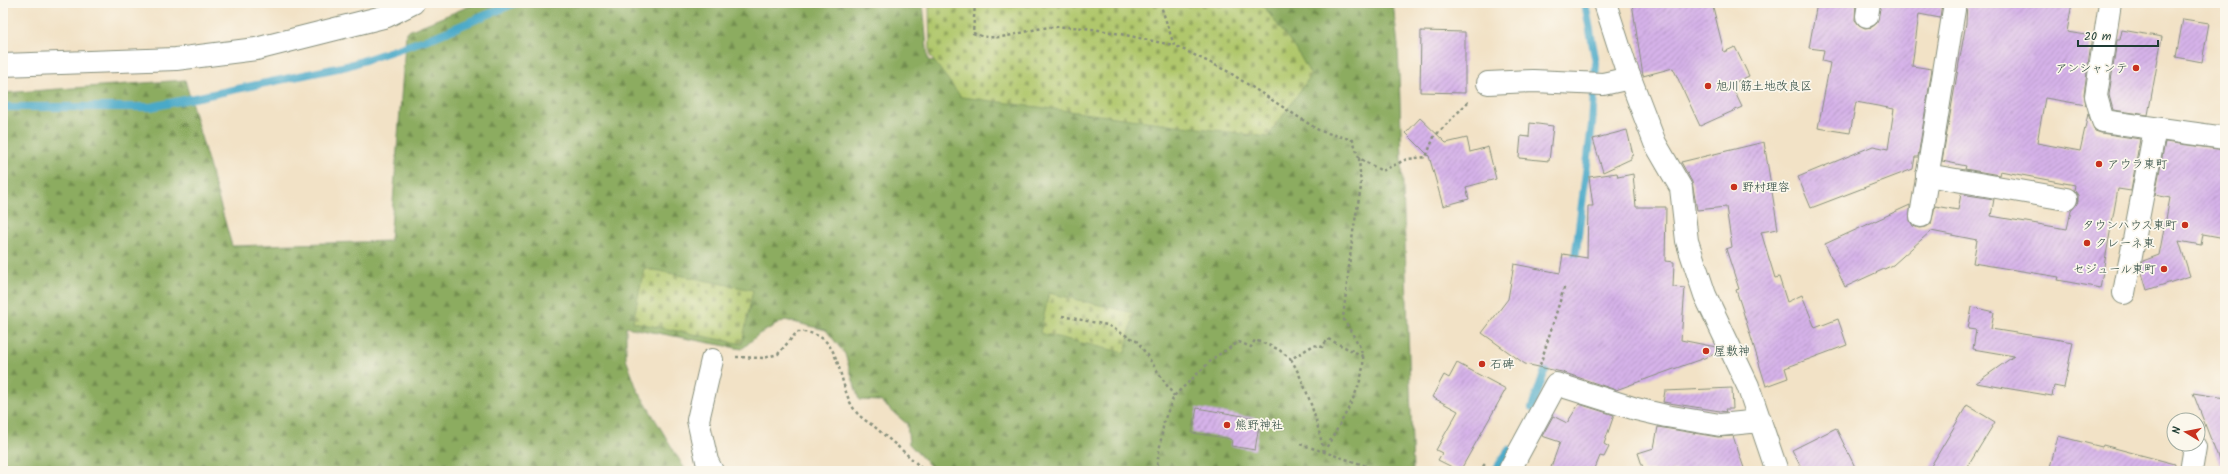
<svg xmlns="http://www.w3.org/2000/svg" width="2228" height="474" font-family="Kalam,'Klee One',sans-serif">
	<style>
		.forest { fill: url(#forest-firs); stroke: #56744a }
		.cemetery { fill: url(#cemetery-stones); stroke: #688250 }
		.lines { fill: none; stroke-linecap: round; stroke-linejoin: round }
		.stream { stroke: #49a9c8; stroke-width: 8 }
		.building { fill: url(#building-hatch) }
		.minor-casing { stroke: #88907d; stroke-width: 24 }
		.path { stroke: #88907d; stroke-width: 2.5; stroke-dasharray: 3 3; stroke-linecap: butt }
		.minor { stroke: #fff; stroke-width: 22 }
		.poi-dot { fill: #c8321e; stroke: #fbf7ec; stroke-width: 1.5 }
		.labels { text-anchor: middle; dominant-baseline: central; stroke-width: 3.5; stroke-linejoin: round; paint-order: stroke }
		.poi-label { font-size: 12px; fill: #1f3d34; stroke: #fbf7ec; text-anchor: start }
	</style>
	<defs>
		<pattern id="forest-firs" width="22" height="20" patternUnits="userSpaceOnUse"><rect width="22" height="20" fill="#8cac60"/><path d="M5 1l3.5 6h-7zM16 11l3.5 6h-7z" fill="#728d50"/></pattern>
		<pattern id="cemetery-stones" width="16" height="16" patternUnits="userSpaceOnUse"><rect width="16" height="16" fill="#b0c76c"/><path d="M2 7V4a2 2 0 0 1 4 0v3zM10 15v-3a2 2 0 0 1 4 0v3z" fill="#8fa35a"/></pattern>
		<pattern id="building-hatch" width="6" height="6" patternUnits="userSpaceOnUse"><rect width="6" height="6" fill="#d6b2e9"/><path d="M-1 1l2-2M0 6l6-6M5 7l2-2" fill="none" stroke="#ad92be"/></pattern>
	</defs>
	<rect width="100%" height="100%" fill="#fbf7ec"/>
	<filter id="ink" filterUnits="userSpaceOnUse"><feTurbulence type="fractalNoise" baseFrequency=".025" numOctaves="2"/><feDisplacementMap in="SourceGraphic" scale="8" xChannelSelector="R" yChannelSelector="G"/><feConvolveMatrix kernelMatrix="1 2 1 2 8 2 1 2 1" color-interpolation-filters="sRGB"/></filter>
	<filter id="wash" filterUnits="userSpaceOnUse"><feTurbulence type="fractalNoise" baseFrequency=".012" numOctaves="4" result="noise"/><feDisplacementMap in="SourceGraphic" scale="16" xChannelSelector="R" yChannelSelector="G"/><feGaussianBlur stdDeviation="0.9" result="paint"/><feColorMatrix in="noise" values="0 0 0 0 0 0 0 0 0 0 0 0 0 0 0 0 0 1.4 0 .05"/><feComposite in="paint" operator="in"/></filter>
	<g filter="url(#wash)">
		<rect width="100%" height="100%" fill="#f2e2c6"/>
		<!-- forest -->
		<polygon class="forest" points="477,3 923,3 928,60 995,82 1213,3 1393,3 1398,45 1413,471 935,471 909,444 907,424 880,401 859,400 845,354 826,330 785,320 759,334 742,349 626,327 626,359 637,389 686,471 3,471 3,93 185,80 232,246 390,241 406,32"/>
		<!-- cemetery -->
		<g class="cemetery">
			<polygon points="929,3 1261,3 1296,49 1311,75 1268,137 961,97 930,56"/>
			<polygon points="644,268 753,290 742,344 633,322"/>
			<polygon points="1049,293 1134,313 1125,353 1040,333"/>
		</g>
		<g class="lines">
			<!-- stream -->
			<g class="stream">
				<polyline points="3,107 151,107 347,66 434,37 515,3"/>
				<polyline points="1574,267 1592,125 1596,63 1585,3"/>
				<polyline points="1532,408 1549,359"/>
				<polyline points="1495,471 1509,450"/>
			</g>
		</g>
		<g id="blocks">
			<!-- building -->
			<g class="building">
				<polygon points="1632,3 1712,3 1724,52 1735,47 1749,76 1731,84 1742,107 1700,126 1673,68 1643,76"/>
				<polygon points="1817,3 1856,3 1855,20 1859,25 1865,28 1872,27 1877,23 1881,3 1942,3 1940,18 1919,14 1912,66 1932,69 1918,157 1915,157 1913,169 1811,208 1798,177 1873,146 1888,149 1894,109 1856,102 1850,133 1818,128 1830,63 1822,61 1824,50 1809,48"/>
				<polygon points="1967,3 2072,3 2067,32 2092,36 2084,94 2086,105 2045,98 2037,143 2080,151 2088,114 2095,131 2101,133 2140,139 2131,191 2118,189 2100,288 2058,280 2059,277 1973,263 1977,240 1931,231 1893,265 1845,287 1825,244 1910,205 1910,221 1913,226 1919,228 1926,227 1931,224 1935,206 1958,210 1961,194 1994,199 1991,216 2067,229 2071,211 2078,202 2078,195 2074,190 2075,185 2000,171 1999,175 1965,169 1966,166 1942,161 1966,23"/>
				<polygon points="2183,19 2209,23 2202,62 2176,57"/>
				<polygon points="2122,30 2162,37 2148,115 2113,110 2109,95 2117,40 2120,40"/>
				<polygon points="1421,31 1465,32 1465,93 1420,92"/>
				<polygon points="1420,118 1446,143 1467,138 1470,152 1488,147 1496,179 1466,187 1469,199 1443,206 1429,156 1406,133"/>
				<polygon points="1530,123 1553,126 1549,161 1519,158 1521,136 1529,137"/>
				<polygon points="1627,130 1633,155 1631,156 1631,159 1603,172 1593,139"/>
				<polygon points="1764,142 1778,229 1761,232 1775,278 1779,277 1787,302 1802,295 1815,328 1838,319 1847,345 1785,368 1788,378 1766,386 1741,305 1736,290 1739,289 1726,249 1732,247 1726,207 1697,210 1692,182 1681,162"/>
				<polygon points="2165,142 2225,150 2225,238 2203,234 2201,245 2179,241 2190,276 2147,290 2141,270 2143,261 2159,255 2170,198 2155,195"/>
				<polygon points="1617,173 1618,177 1633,174 1636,207 1666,207 1665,261 1674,262 1673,287 1685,288 1681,340 1716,347 1718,353 1616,390 1562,372 1525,364 1482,333 1508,299 1514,264 1560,273 1563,254 1587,258 1588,206 1593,206 1589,177"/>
				<polygon points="1972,307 1994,312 1991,329 2073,342 2064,388 2054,386 2052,396 1976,383 2014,356 1973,349 1976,330 1968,329"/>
				<polygon points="1457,363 1506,389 1460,471 1438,460 1442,453 1436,450 1458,411 1432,397 1444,375 1449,378"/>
				<polygon points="1732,388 1733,409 1725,409 1726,412 1663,402 1665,391"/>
				<polygon points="2193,393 2225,398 2225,471 2223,471"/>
				<polygon points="1579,404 1614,415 1604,444 1609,447 1604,457 1600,456 1594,471 1564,471 1551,467 1560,442 1542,436 1553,416 1567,423"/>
				<polygon points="1967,405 1995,422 1965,471 1928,471"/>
				<polygon points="1197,408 1260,419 1255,450 1231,446 1232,440 1226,438 1192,433"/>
				<polygon points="1658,427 1718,437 1733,436 1745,471 1644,471 1638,453 1654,448"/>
				<polygon points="1836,428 1857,471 1803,471 1792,450"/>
				<polygon points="2058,436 2102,447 2103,445 2175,464 2174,471 2049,471"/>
			</g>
		</g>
	</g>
	<g filter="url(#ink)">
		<use href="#blocks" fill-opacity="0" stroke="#88907d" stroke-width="1"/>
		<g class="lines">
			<!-- minor casing -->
			<g class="minor-casing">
				<g id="minor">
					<polyline points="1605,3 1625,65 1655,143 1681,188 1687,241 1705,295 1748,386 1777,471"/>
					<polyline points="2110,3 2096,96 2103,121 2225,138"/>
					<polyline points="1867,16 1869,3"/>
					<polyline points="3,65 176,59 256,49 387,16 413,3"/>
					<polyline points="1488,83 1533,81 1603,84 1630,78"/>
					<polyline points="1927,175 2066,199"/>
					<polyline points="1921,216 1955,3"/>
					<polyline points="2124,293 2155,129"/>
					<polyline points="712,360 698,420 707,461 712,471"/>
					<polyline points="1510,469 1556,384 1636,409 1666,416 1720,425 1760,421"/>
					<polyline points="2191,471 2195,447"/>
				</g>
			</g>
			<!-- path -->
			<g class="path">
				<path d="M975,3L973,33C1000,45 1025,28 1053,27C1093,25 1134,38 1173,45"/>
				<polyline points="1160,3 1174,45 1227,71 1320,131 1353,140 1359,158 1382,171 1407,159 1426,157 1434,137 1470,100"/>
				<polyline points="1062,316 1107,325 1138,342 1174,396"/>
				<path d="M736,357L764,358L778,354L797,332C847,330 834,386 857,413C862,419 870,423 876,428C892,442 909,455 924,471"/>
				<path d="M1291,359C1308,389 1316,418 1324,452"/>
				<polyline points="1540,365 1565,285"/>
				<polyline points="1300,444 1382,471"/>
				<path d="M1324,452C1338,426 1366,386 1363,356"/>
				<polyline points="1156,471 1164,421 1174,396 1215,357 1239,342 1251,347 1255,340 1278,349 1291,359 1314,345 1322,347 1328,339 1363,356 1359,345 1343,318 1353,232 1361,187 1359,158"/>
				<polyline points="1479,471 1485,464"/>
			</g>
			<!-- minor -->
			<use href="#minor" class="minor"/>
		</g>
	</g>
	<!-- markers -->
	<g class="poi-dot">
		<circle cx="2136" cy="68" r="4"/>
		<circle cx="1708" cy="86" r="4"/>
		<circle cx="2099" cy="164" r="4"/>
		<circle cx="1734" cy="187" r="4"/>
		<circle cx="2185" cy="225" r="4"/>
		<circle cx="2087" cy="243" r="4"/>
		<circle cx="2164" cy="269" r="4"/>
		<circle cx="1706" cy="351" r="4"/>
		<circle cx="1482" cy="364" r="4"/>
		<circle cx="1227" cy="425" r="4"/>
	</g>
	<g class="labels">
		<!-- poi labels -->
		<g class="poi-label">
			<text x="2128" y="68" text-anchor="end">アンシャンテ</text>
			<text x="1716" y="86">旭川筋土地改良区</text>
			<text x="2107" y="164">アウラ東町</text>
			<text x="1742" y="187">野村理容</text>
			<text x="2177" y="225" text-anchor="end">タウンハウス東町</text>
			<text x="2095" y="243">クレーネ東</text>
			<text x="2156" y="269" text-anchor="end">セジュール東町</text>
			<text x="1714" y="351">屋敷神</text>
			<text x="1490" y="364">石碑</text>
			<text x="1235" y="425">熊野神社</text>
		</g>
	</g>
	<!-- margin -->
	<rect width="2228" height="474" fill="none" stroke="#fbf7ec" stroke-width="16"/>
	<!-- north arrow -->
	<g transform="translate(2186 432) rotate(280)"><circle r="19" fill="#fbf7ec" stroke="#a3ada2"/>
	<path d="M0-3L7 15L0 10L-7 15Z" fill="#c8321e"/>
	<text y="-6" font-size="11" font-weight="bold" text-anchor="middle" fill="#1f3d34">N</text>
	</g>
	<!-- scale -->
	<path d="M2078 40v6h80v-6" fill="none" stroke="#1f3d34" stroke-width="2"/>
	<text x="2084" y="40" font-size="12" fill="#1f3d34" stroke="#fbf7ec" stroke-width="3" paint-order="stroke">20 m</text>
</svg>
